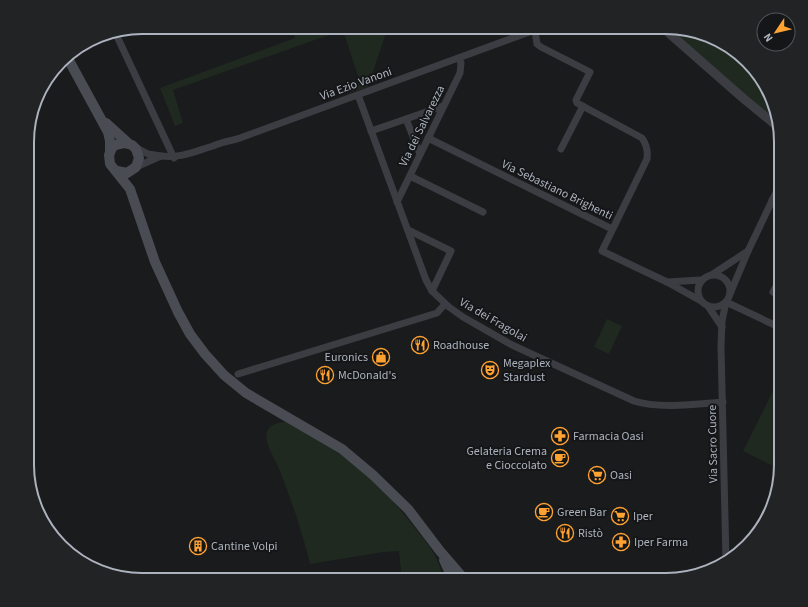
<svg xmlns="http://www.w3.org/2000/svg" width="808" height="607" font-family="'Source Sans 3',sans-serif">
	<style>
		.green { fill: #202920 }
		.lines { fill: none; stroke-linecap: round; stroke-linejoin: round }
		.minor { stroke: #3b3d43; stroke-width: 7 }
		.tertiary { stroke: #3b3d43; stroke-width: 9 }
		.secondary { stroke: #494c53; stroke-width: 10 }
		.labels { text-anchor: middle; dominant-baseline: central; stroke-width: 4; stroke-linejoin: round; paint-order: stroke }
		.street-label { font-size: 12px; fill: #acb3be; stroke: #151618 }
		.poi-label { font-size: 12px; fill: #acb3be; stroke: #151618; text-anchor: start }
		.rim { fill: none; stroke: #acb3be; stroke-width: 2 }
	</style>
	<rect width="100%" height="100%" fill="#1a1b1d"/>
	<!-- green -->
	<g class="green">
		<polygon points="291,27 388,27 368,87 340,96 338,90 355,83 358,76 343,30 173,90 183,123 175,126 160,88 295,38"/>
		<polygon points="665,27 673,27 710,36 746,61 769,91 771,100 768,110 768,116"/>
		<polygon points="607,319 622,326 609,354 594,347"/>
		<polygon points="781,375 781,470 743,451"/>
		<path d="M282,422H286C308,434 331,446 351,462C377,482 398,506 418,532C430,547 442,561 442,580H402L399,551L383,552L310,564C301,528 291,498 277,464C273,456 264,442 267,432C269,425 276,424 282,422Z"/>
	</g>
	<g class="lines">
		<!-- minor -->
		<g class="minor">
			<path d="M535,31L537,44L541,47L590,72L576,100L577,103L642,138C647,145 648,151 647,159L602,251L667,282L701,301"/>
			<polyline points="115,32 174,158"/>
			<path d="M358,95L426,280L432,291L449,307L463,317L512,345L634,401C659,409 697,404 723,402"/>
			<polyline points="371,131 406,119"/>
			<polyline points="428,138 612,229"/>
			<polyline points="135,147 148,154 161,156 136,167"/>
			<polyline points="561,149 583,106"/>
			<polyline points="420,154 406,119 443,106"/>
			<path d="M161,156C182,158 193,152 213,146C222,142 231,141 240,138L543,27"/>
			<polyline points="410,176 483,212"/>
			<polyline points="772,200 781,204"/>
			<polyline points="397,202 460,73 461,63 459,58"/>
			<polyline points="408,230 451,251 432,291"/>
			<polyline points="713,274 748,251"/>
			<circle cx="714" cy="291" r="16"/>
			<polyline points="667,282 701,280"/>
			<polyline points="730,294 748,251 781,182"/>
			<polyline points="781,296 773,292 781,277"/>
			<polyline points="708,306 722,327"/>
			<polyline points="238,374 437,313 445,304"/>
			<polyline points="726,561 721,346 722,321 726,302 781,328"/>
		</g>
		<!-- tertiary -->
		<g class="tertiary">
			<polyline points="662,27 744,99 777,126"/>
			<polyline points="773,107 773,112 777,125"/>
		</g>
		<!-- secondary -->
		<g class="secondary">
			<polyline points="66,55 108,132 110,141 110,152"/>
			<polyline points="106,123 128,143"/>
			<polyline points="117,171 127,173 136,167 139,158 136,149 132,145 124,143 115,145 112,148 109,155 110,164 130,189 155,262 178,312 190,334 205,354 224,375 246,393 342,449 373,475 408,509 440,551 465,580"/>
			<polyline points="444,560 453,580"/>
		</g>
	</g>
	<!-- icons -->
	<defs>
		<g id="restaurant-ring" transform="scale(0.9)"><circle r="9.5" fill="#151618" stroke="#ffa231" stroke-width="1.5"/><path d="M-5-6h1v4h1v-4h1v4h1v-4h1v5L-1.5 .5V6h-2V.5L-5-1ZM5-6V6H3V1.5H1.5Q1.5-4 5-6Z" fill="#ffa231"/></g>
		<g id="shop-ring" transform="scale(0.9)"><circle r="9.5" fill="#151618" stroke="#ffa231" stroke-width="1.5"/><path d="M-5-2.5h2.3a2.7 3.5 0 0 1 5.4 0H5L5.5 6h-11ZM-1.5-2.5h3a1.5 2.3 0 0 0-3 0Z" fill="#ffa231"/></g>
		<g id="theatre-ring" transform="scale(0.9)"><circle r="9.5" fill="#151618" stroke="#ffa231" stroke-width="1.5"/><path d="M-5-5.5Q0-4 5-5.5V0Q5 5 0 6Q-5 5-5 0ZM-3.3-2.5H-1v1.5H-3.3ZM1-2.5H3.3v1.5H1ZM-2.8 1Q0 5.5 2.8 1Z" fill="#ffa231"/></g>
		<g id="pharmacy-ring" transform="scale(0.9)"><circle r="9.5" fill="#151618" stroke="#ffa231" stroke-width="1.5"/><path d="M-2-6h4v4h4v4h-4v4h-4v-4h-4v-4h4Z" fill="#ffa231"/></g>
		<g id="cafe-ring" transform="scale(0.9)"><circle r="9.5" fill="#151618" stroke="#ffa231" stroke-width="1.5"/><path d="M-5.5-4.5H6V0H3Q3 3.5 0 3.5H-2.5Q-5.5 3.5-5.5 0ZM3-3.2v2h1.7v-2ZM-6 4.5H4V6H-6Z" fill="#ffa231"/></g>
		<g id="supermarket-ring" transform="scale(0.9)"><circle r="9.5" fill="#151618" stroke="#ffa231" stroke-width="1.5"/><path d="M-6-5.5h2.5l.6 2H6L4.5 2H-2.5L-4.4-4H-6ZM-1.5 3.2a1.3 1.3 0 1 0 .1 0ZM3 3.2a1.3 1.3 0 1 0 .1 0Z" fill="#ffa231"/></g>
		<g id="building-ring" transform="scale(0.9)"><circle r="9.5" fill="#151618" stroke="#ffa231" stroke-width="1.5"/><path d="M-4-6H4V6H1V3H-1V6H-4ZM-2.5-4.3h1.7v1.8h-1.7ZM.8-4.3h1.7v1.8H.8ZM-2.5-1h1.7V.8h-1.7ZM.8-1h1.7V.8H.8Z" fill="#ffa231"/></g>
	</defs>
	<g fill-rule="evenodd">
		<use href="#restaurant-ring" x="420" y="345"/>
		<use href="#shop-ring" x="381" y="357"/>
		<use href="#theatre-ring" x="490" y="370"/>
		<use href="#restaurant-ring" x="325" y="375"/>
		<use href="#pharmacy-ring" x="560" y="436"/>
		<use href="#cafe-ring" x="560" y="458"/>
		<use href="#supermarket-ring" x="597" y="475"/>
		<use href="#cafe-ring" x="544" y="512"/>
		<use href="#supermarket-ring" x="620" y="516"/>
		<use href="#restaurant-ring" x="565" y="533"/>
		<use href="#pharmacy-ring" x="621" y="542"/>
		<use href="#building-ring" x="198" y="546"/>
	</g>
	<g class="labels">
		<!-- street labels -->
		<g class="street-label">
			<text transform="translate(356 84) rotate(-20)">Via Ezio Vanoni</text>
			<text transform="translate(422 126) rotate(-64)">Via dei Salvarezza</text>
			<text transform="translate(557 190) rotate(26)">Via Sebastiano Brighenti</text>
			<text transform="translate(493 320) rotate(30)">Via dei Fragolai</text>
			<text transform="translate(713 444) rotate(-91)">Via Sacro Cuore</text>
		</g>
		<!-- poi labels -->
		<g class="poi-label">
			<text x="433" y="345">Roadhouse</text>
			<text x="368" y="357" text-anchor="end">Euronics</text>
			<text x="503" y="363">Megaplex<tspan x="503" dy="14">Stardust</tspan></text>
			<text x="338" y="375">McDonald's</text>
			<text x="573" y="436">Farmacia Oasi</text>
			<text x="547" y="451" text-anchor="end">Gelateria Crema<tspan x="547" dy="14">e Cioccolato</tspan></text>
			<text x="610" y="475">Oasi</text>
			<text x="557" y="512">Green Bar</text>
			<text x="633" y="516">Iper</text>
			<text x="578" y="533">Ristò</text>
			<text x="634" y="542">Iper Farma</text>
			<text x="211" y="546">Cantine Volpi</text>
		</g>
	</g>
	<!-- crop -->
	<path d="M0 0H808V607H0ZM142 34H666A108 108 0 0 1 774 142V465A108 108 0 0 1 666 573H142A108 108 0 0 1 34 465V142A108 108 0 0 1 142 34Z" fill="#212325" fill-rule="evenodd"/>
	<path class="rim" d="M142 34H666A108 108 0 0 1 774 142V465A108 108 0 0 1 666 573H142A108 108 0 0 1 34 465V142A108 108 0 0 1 142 34Z"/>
	<!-- north arrow -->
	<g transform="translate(776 32) rotate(235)"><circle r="19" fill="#151618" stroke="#51555a"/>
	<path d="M0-3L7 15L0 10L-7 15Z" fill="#ffa231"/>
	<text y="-6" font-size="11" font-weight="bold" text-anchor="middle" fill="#acb3be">N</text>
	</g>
</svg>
